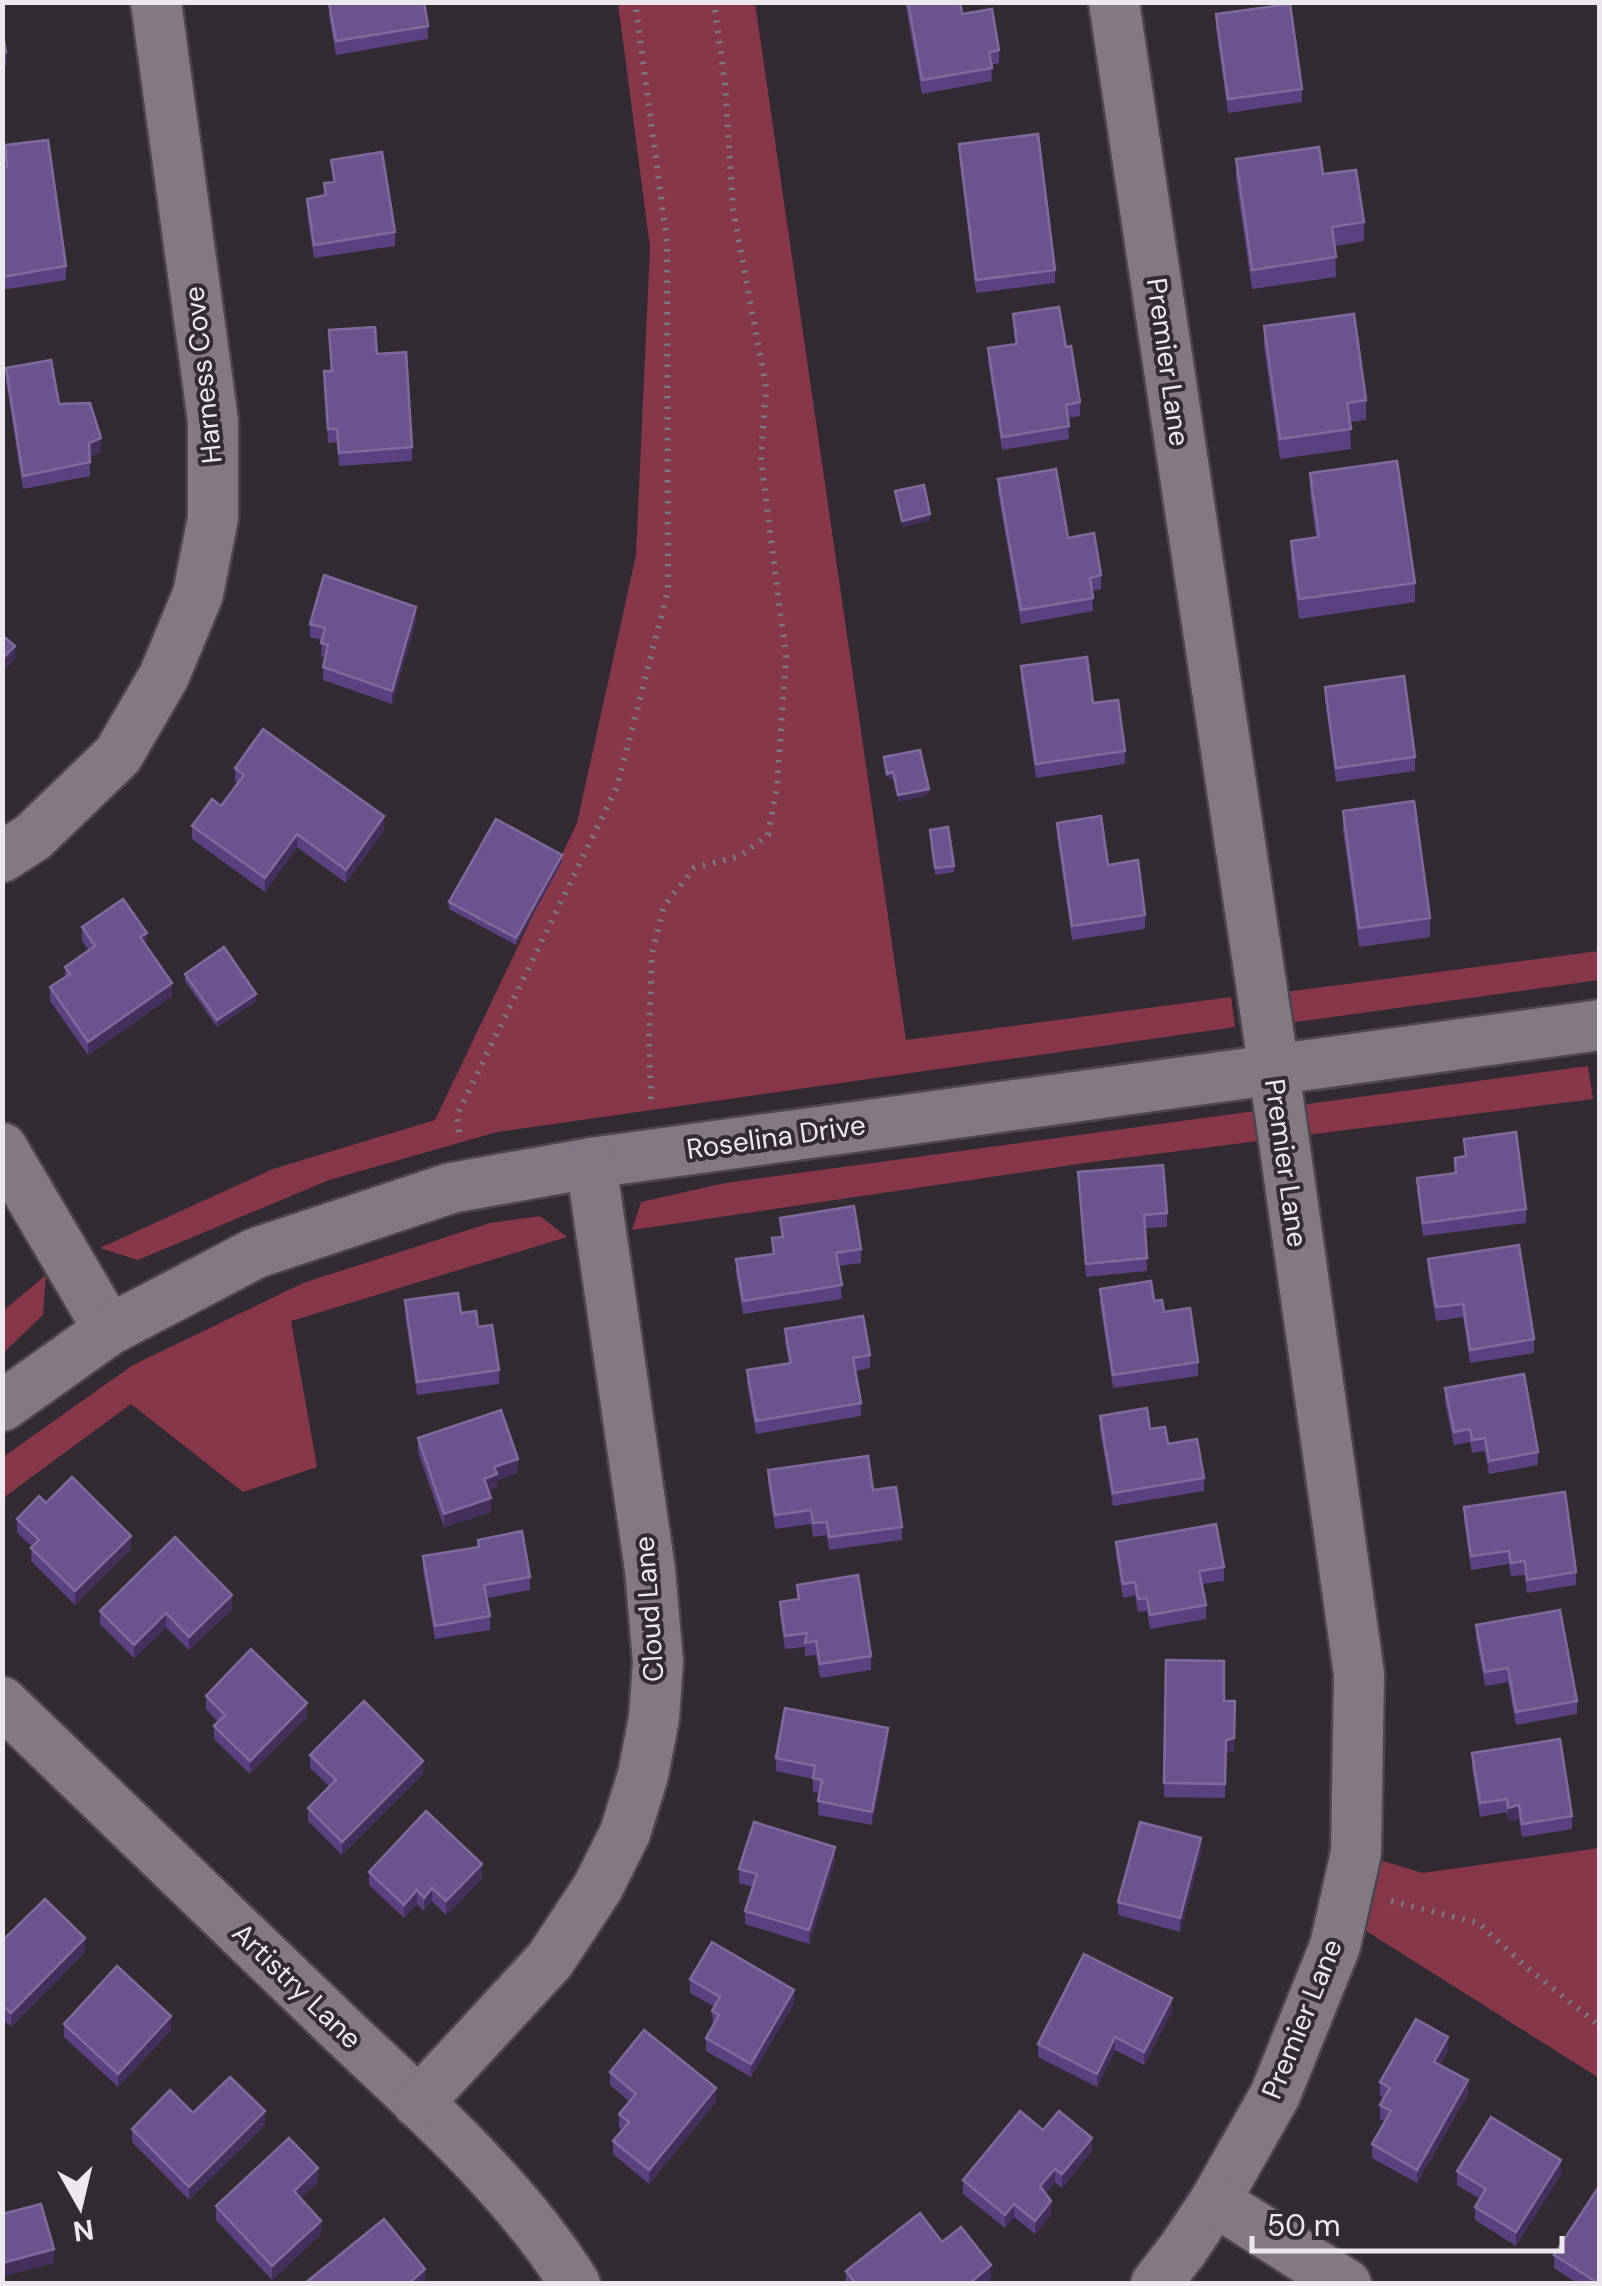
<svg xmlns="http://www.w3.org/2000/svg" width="1602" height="2286" font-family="'DM Sans',sans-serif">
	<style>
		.green { fill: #873749 }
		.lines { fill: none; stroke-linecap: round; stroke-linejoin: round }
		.minor-casing { stroke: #4d464e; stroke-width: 55 }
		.path { stroke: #7c767d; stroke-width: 6; stroke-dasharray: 2.5 8; stroke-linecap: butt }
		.minor { stroke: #827983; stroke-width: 50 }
		.wall { fill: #5c4181 }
		.shaded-wall { fill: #45305d }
		.building { fill: #6c538d; stroke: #806a9c; stroke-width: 2.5 }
		.labels { text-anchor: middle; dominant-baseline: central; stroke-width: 8; stroke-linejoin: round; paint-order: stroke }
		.street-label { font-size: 28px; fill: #ede8ee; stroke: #332b33 }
	</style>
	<rect width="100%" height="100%" fill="#332b33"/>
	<!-- green -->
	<g class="green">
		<polygon points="618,3 755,3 906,1040 1231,997 1235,1027 497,1132 329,1180 138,1260 100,1248 273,1169 435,1120 577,823 636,555 650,247"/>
		<polygon points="1599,951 1599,980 1289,1023 1285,992"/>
		<polygon points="1588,1066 1593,1099 1092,1162 632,1230 641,1202 725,1183"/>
		<polygon points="540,1216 567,1237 291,1321 317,1467 243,1492 131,1404 3,1498 3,1457 133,1365 303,1283 490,1223"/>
		<polygon points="46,1275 43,1315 3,1353 3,1311"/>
		<polygon points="1599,1848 1599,2078 1341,1915 1356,1853 1423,1873"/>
	</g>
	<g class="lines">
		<!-- minor casing -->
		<g class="minor-casing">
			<g id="minor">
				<polyline points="1114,2 1274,1070 1359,1674 1356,1853 1335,1946 1275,2095 1215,2201 1183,2249 1156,2284"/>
				<polyline points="2,857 33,837 118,755 164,676 198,594 213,518 213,421 156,2"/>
				<polyline points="2,1148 109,1330"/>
				<polyline points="2,1406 109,1330 256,1253 451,1188 591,1163 1600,1025"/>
				<path d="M2,1702C114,1810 226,1918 338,2026C421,2105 514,2186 575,2284"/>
				<polyline points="418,2103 550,1960 598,1887 625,1833 643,1775 654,1718 658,1662 650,1570 591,1163"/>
				<polyline points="1215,2201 1346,2284"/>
			</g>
		</g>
		<!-- path -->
		<g class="path">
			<polyline points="651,1099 649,1037 652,954 664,906 694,868 740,856 768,835 777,787 786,657 761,460 766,387 733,209 725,84 714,2"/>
			<polyline points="459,1132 457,1115 617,787 668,590 667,242 635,2"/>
			<polyline points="1391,1901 1478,1923 1525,1966 1600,2026"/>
		</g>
		<!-- minor -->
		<use href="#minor" class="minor"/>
	</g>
	<!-- wall -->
	<g class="wall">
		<polygon points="336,2 424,2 428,26 428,39 336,55 329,16 329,3"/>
		<polygon points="905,2 960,2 962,14 999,50 999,63 991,65 992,81 922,94"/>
		<polygon points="1216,14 1302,89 1302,102 1228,113 1216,28"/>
		<polygon points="2,30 6,52 6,66 2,66"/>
		<polygon points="959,144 1055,270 1055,283 976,293 959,157"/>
		<polygon points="5,145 66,266 66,280 2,290 2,168 6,167"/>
		<polygon points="1236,159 1323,174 1364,222 1364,241 1335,246 1336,277 1252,289 1236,179"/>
		<polygon points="331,160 395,232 395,246 314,258 307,212 307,199 324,196 324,183 333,182"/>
		<polygon points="1013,314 1066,347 1080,402 1080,416 1068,418 1069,439 1002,450 988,362 988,348 1015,345"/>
		<polygon points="1264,326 1366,400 1366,420 1350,422 1351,449 1280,459 1264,346"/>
		<polygon points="329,330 377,354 412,447 412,461 339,466 337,442 328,443 324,371 331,371"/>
		<polygon points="6,368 59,404 101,452 90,456 90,476 23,489 6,381"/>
		<polygon points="1310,473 1415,583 1415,602 1299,619 1291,561 1291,541 1316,538 1310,493"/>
		<polygon points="998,479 1068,538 1101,575 1101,589 1092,591 1093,611 1021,624 998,492"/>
		<polygon points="416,621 392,704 323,680 323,667 325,657 321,656 322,640 310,637 310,624"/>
		<polygon points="1021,666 1093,703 1125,751 1125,764 1036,778 1021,680"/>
		<polygon points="1325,687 1415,757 1415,771 1336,782 1325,700"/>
		<polygon points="235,768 384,830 346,883 297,847 265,892 192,839 192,826 221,806 238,784 235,781"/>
		<polygon points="1343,811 1430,918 1430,937 1359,947 1343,830"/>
		<polygon points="1057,823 1108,865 1145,915 1145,929 1072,940 1057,836"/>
		<polygon points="930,830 954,866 954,872 935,875"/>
		<polygon points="562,862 516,945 449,909 449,902"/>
		<polygon points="82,927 147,946 172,996 88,1055 50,1001 50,987 65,977 65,967 89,951 82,941"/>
		<polygon points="185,974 256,1001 217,1027 185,981"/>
		<polygon points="1464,1139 1526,1209 1526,1223 1423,1236 1417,1191 1417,1178 1455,1173 1455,1158 1465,1156"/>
		<polygon points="1078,1172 1167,1213 1167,1227 1145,1228 1147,1271 1086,1277"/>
		<polygon points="780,1218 861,1249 861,1263 839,1266 842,1299 743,1314 736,1273 736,1259 772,1254 772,1238 781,1237"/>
		<polygon points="1428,1259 1534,1339 1534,1353 1470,1363 1463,1317 1436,1321 1428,1273"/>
		<polygon points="1100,1289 1154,1301 1164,1312 1198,1362 1198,1376 1113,1388 1100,1303"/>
		<polygon points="405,1300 461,1313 478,1327 499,1370 499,1384 417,1395 405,1314"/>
		<polygon points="785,1329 870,1355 870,1368 856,1371 861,1403 861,1416 756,1434 747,1384 747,1370 789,1363 785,1343"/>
		<polygon points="1445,1388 1538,1452 1538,1465 1489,1474 1485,1451 1472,1453 1470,1442 1454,1445 1445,1402"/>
		<polygon points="1100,1416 1150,1429 1204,1478 1204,1491 1113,1506 1100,1430"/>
		<polygon points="418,1438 518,1473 497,1480 497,1487 488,1490 491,1512 444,1527 418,1452"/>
		<polygon points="768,1470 873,1490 902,1527 902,1540 829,1550 827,1535 813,1537 811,1524 775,1529 768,1483"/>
		<polygon points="46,1503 131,1549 75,1605 31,1561 32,1547 17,1532 17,1519"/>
		<polygon points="1464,1507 1576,1572 1576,1585 1527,1593 1525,1575 1511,1576 1509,1564 1471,1570 1464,1521"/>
		<polygon points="478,1540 530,1577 530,1590 487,1598 490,1616 490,1630 435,1639 423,1570 423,1556 478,1547"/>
		<polygon points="1116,1542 1224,1567 1224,1581 1202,1584 1206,1605 1206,1619 1150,1629 1147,1611 1138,1612 1135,1595 1123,1598 1116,1555"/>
		<polygon points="797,1585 871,1656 871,1670 820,1678 816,1655 805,1656 805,1647 785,1649 780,1615 780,1602 797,1599"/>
		<polygon points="232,1609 189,1650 166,1627 134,1658 100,1624 100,1611"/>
		<polygon points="1476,1625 1577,1701 1577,1714 1516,1725 1508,1682 1485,1686 1476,1638"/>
		<polygon points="1166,1660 1224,1701 1235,1701 1234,1751 1226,1753 1225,1798 1164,1797"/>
		<polygon points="206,1696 307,1717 250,1774 214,1739 214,1726 218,1722 206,1709"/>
		<polygon points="888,1741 872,1825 818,1815 819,1793 813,1792 813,1779 776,1771 776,1758"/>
		<polygon points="1472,1753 1572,1816 1572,1829 1522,1837 1519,1819 1508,1821 1507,1812 1480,1817 1472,1767"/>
		<polygon points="310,1755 423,1774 342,1855 308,1821 308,1808 329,1786 310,1768"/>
		<polygon points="1201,1852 1180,1932 1118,1915 1118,1902"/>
		<polygon points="835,1860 809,1944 745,1924 745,1911 753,1887 739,1883 739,1869"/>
		<polygon points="369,1872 482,1878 446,1915 432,1901 424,1911 417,1904 404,1918 369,1885"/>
		<polygon points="2,1941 85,1952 11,2027 2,2018"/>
		<polygon points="690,1979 794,2003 751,2077 706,2051 706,2038 713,2025 712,2011 715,2007 690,1993"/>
		<polygon points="1172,2011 1144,2065 1115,2050 1097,2087 1038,2057 1038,2044"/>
		<polygon points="64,2024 171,2030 118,2087 64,2037"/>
		<polygon points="1448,2050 1440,2065 1468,2094 1417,2183 1372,2158 1372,2144 1385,2121 1380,2119 1380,2105 1384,2098 1380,2096 1380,2082"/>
		<polygon points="610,2072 716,2102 649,2184 613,2154 613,2141 622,2130 619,2128 619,2114 630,2102 610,2085"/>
		<polygon points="193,2113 265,2125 189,2200 132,2142 132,2129"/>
		<polygon points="1043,2130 1092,2151 1062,2188 1055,2182 1045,2194 1051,2215 1035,2234 1014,2217 1005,2228 963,2194 963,2180"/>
		<polygon points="1457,2171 1561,2174 1516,2246 1475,2220 1475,2207 1480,2199 1457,2185"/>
		<polygon points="318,2182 300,2198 321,2234 272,2280 216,2220 216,2206"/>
		<polygon points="942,2242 991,2279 985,2284 846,2284 846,2271"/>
		<polygon points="1554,2255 1600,2284 1578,2284 1554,2268"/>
	</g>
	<!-- shaded-wall -->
	<g class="shaded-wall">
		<polygon points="101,438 101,452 89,456 89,443"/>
		<polygon points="930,514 930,521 902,527 902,521"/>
		<polygon points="416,607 416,621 392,704 392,691"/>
		<polygon points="15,646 15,659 2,672 2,659"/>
		<polygon points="893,772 893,779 887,780 887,774"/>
		<polygon points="929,789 929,795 898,802 898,795"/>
		<polygon points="384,816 384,830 346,883 346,870"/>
		<polygon points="297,834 297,847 265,892 265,878"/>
		<polygon points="562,855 562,862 516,945 516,938"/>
		<polygon points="147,933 147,946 140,937"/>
		<polygon points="172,983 172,996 88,1055 88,1042"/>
		<polygon points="256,994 256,1001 217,1027 217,1020"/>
		<polygon points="518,1459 518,1473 497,1480 497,1487 484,1492 484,1479 494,1467"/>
		<polygon points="491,1498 491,1512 444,1527 444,1514"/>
		<polygon points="131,1536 131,1549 75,1605 75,1591"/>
		<polygon points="232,1595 232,1609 189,1650 189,1637"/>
		<polygon points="166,1613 166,1627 134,1658 134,1645"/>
		<polygon points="307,1703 307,1717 250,1774 250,1761"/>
		<polygon points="888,1728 888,1741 872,1825 872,1812"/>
		<polygon points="1234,1738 1234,1751 1226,1753 1225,1798 1226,1740"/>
		<polygon points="423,1761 423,1774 342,1855 342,1842"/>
		<polygon points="1519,1805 1519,1819 1508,1821 1508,1808"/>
		<polygon points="1201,1838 1201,1852 1180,1932 1180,1918"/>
		<polygon points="835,1847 835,1860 809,1944 809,1930"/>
		<polygon points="482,1864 482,1878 446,1915 446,1901"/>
		<polygon points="432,1888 432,1901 424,1911 424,1898"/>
		<polygon points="417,1890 417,1904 404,1918 404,1905"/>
		<polygon points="85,1938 85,1952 11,2027 11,2013"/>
		<polygon points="794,1990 794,2003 751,2077 751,2064"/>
		<polygon points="1172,1998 1172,2011 1144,2065 1144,2052"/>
		<polygon points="171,2016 171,2030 118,2087 118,2074"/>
		<polygon points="1115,2037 1115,2050 1097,2087 1097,2074"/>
		<polygon points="1448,2037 1448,2050 1434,2075 1434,2062"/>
		<polygon points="1468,2080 1468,2094 1417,2183 1417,2170"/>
		<polygon points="716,2088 716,2102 649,2184 649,2170"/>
		<polygon points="265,2111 265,2125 189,2200 189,2187"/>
		<polygon points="1092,2138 1092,2151 1062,2188 1062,2174"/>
		<polygon points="1561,2160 1561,2174 1516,2246 1516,2232"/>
		<polygon points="318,2168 318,2182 294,2205 294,2191"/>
		<polygon points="1055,2169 1055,2182 1040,2200 1040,2186"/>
		<polygon points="1051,2201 1051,2215 1035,2234 1035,2221"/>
		<polygon points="1014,2204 1014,2217 1005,2228 1005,2215"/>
		<polygon points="321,2221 321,2234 272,2280 272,2266"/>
		<polygon points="54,2249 54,2263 2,2277 2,2263"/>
		<polygon points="991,2265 991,2279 985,2284 969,2284"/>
		<polygon points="425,2269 425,2284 408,2284"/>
	</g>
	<!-- building -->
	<g class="building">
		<polygon points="338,2 424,2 428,26 336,41 329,3"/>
		<polygon points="908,2 960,2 962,14 992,9 999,50 989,52 992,68 922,80"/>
		<polygon points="1290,4 1302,89 1228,99 1216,14"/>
		<polygon points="2,30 6,52 2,53"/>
		<polygon points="1038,134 1055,270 976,280 959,144"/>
		<polygon points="48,140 66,266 2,277 2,168 7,167 5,145"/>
		<polygon points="1319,147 1323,174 1356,170 1364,222 1332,227 1336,257 1252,270 1236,159"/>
		<polygon points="382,152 395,232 314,245 307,199 326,195 324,183 335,182 331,160"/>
		<polygon points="1059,307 1066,347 1071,346 1080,402 1066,405 1069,426 1002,437 988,348 1017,344 1013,314"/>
		<polygon points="1354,314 1366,400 1347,403 1351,429 1280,439 1264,326"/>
		<polygon points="375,327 377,354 406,352 412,447 339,453 337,429 328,429 324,371 332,371 329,330"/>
		<polygon points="51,360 59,404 90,403 101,438 89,443 90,462 23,476 6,368"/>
		<polygon points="1397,461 1415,583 1299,599 1291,541 1319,537 1310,473"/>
		<polygon points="1056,469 1068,538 1094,533 1101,575 1090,578 1093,598 1021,610 998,479"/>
		<polygon points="924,485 930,514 902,521 895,491"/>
		<polygon points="324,575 416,607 392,691 323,667 328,645 321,643 325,628 310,624"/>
		<polygon points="2,635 15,646 2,659"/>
		<polygon points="1087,657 1093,703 1118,700 1125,751 1036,764 1021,666"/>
		<polygon points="1404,676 1415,757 1336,768 1325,687"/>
		<polygon points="263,729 384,816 346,870 297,834 265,878 192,826 212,799 221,806 244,775 235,768"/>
		<polygon points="920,750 929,789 898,795 893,772 887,774 884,757"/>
		<polygon points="1414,801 1430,918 1359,928 1343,811"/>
		<polygon points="1101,816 1108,865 1138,860 1145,915 1072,926 1057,823"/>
		<polygon points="496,819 562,855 516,938 449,902"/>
		<polygon points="948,827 954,866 935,868 930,830"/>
		<polygon points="123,899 147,933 140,937 172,983 88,1042 50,987 70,974 65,967 95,946 82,927"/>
		<polygon points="224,947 256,994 217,1020 185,974"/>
		<polygon points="1516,1132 1526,1209 1423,1223 1417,1178 1456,1173 1455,1158 1466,1156 1464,1139"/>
		<polygon points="1163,1165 1167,1213 1144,1215 1147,1258 1086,1264 1078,1172"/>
		<polygon points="854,1206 861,1249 836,1253 842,1285 743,1301 736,1259 774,1254 772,1238 783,1237 780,1218"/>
		<polygon points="1519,1245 1534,1339 1470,1350 1463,1304 1436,1307 1428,1259"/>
		<polygon points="1151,1281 1154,1301 1162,1300 1164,1312 1190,1308 1198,1362 1113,1375 1100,1289"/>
		<polygon points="458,1293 461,1313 476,1311 478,1327 492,1325 499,1370 417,1382 405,1300"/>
		<polygon points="863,1316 870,1355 853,1358 861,1403 756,1421 747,1370 791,1363 785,1329"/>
		<polygon points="1524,1374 1538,1452 1489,1461 1485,1438 1472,1440 1470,1429 1454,1432 1445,1388"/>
		<polygon points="1147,1408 1150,1429 1165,1427 1168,1444 1197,1439 1204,1478 1113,1493 1100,1416"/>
		<polygon points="501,1410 518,1459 494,1467 497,1474 484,1479 491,1498 444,1514 418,1438"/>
		<polygon points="868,1456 873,1490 896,1487 902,1527 829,1537 827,1522 813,1523 811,1510 775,1515 768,1470"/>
		<polygon points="72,1477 131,1536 75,1591 31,1548 39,1540 17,1519 39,1496 46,1503"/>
		<polygon points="1565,1492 1576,1572 1527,1580 1525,1561 1511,1563 1509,1551 1471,1556 1464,1507"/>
		<polygon points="1216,1524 1224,1567 1199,1571 1206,1605 1150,1615 1147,1598 1138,1599 1135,1582 1123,1584 1116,1542"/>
		<polygon points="522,1531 530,1577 484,1585 490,1616 435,1626 423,1556 479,1547 478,1540"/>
		<polygon points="175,1537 232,1595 189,1637 166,1613 134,1645 100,1611"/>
		<polygon points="858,1575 871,1656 820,1664 816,1641 805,1643 807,1633 785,1636 780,1602 799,1599 797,1585"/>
		<polygon points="1560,1610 1577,1701 1516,1712 1508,1668 1485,1672 1476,1625"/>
		<polygon points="251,1649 307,1703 250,1761 214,1726 225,1715 206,1696"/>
		<polygon points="1166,1660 1224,1661 1224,1701 1235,1701 1234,1738 1226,1740 1225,1784 1164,1783"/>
		<polygon points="364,1701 423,1761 342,1842 308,1808 336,1780 310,1755"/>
		<polygon points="785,1708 888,1728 872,1812 818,1801 822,1780 813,1778 815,1766 776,1758"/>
		<polygon points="1560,1739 1572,1816 1522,1824 1519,1805 1508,1808 1507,1799 1480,1803 1472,1753"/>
		<polygon points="426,1811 482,1864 446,1901 432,1888 424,1898 417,1890 404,1905 369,1872"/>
		<polygon points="754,1822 835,1847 809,1930 745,1911 757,1874 739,1869"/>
		<polygon points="1140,1822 1201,1838 1180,1918 1118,1902"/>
		<polygon points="45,1899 85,1938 11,2013 2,2005 2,1941"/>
		<polygon points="712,1942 794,1990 751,2064 706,2038 719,2015 712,2011 720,1997 690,1979"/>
		<polygon points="1084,1954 1172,1998 1144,2052 1115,2037 1097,2074 1038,2044"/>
		<polygon points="117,1966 171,2016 118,2074 64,2024"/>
		<polygon points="1416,2019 1448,2037 1434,2062 1468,2080 1417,2170 1372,2144 1391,2111 1380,2105 1390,2088 1380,2082"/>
		<polygon points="644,2030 716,2088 649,2170 613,2141 629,2122 619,2114 636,2094 610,2072"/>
		<polygon points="230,2077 265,2111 189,2187 132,2129 170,2090 193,2113"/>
		<polygon points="1020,2111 1043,2130 1059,2111 1092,2138 1062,2174 1055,2169 1040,2186 1051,2201 1035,2221 1014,2204 1005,2215 963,2180"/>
		<polygon points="1491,2117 1561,2160 1516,2232 1475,2207 1486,2189 1457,2171"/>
		<polygon points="289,2138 318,2168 294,2191 321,2221 272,2266 216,2206"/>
		<polygon points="1600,2185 1600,2280 1598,2283 1554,2255"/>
		<polygon points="41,2204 54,2249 2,2263 2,2214"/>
		<polygon points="920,2213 942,2242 961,2227 991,2265 969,2284 856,2284 846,2271"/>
		<polygon points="384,2219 425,2269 408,2284 304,2284"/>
	</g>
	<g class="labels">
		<!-- street labels -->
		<g class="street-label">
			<text transform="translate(1168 362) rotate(82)">Premier Lane</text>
			<text transform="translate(203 375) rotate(-96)">Harness Cove</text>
			<text transform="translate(776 1137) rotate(-8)">Roselina Drive</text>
			<text transform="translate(1286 1163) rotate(82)">Premier Lane</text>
			<text transform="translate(649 1609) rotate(-94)">Cloud Lane</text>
			<text transform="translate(297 1986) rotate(44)">Artistry Lane</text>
			<text transform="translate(1302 2019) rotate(-68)">Premier Lane</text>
		</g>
	</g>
	<!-- border -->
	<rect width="1602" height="2286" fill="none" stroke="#ede8ee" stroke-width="10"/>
	<!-- north arrow -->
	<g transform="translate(80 2206) rotate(172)" stroke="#332b33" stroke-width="8" paint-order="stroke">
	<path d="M0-8L18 38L0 25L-18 38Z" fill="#ede8ee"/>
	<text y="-15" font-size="28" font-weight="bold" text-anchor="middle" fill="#ede8ee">N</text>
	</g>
	<!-- scale -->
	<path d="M1252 2236v15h310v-15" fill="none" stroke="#ede8ee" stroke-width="5"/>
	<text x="1267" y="2236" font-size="30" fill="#ede8ee" stroke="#332b33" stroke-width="8" paint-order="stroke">50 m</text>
</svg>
